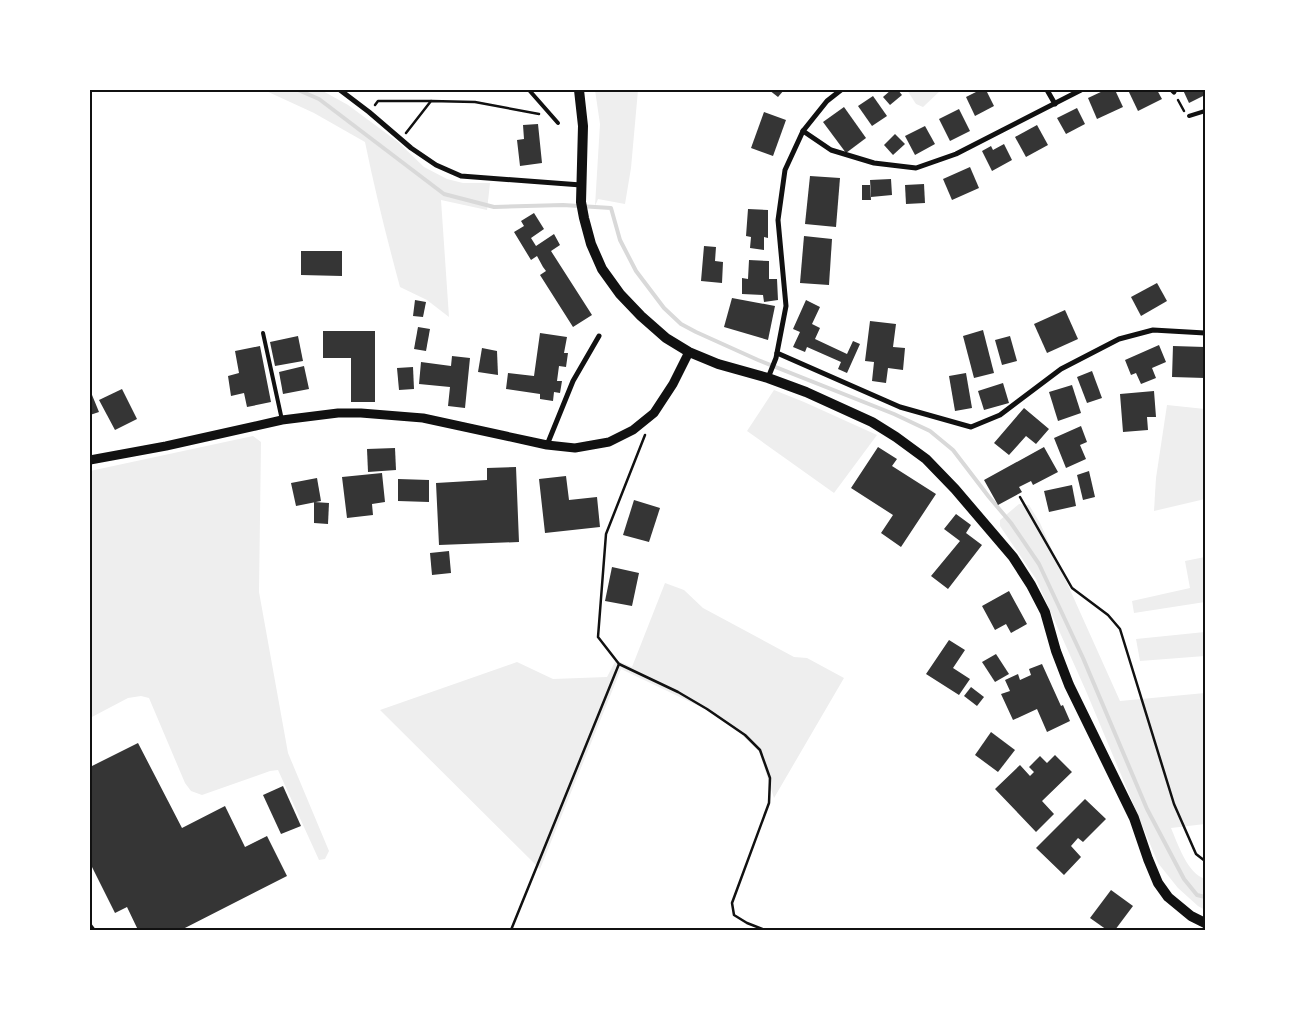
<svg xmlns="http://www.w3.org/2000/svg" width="1295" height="1020" font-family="Raleway,sans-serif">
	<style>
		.green { fill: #eee }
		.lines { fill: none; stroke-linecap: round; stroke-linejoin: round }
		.stream { stroke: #d9d9d9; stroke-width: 4 }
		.building { fill: #353535 }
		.path { stroke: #111; stroke-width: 2.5 }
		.service { stroke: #111; stroke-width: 4 }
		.minor { stroke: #111; stroke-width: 5 }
		.tertiary { stroke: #111; stroke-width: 9 }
		.secondary { stroke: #111; stroke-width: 10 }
		.neatline { fill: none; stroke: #111; stroke-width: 2 }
	</style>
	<rect width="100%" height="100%" fill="#fff"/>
	<!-- green -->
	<g class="green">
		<path d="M264,90H321L348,105L398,142L424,167L447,179L463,183H490L487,210L441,200L449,317L427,300L400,287C387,239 375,191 365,142L314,113Z"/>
		<polygon points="595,90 638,90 631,168 625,204 598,199 595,206 600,124"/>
		<polygon points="907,90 941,90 923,107 916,104"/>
		<polygon points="774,390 804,402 877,435 834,493 747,431"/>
		<polygon points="1167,405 1205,409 1205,499 1154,511 1156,478"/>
		<polygon points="253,436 261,442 259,592 288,753 329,851 325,859 319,860 278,770 270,771 202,795 191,791 185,783 149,698 141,696 128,698 90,718 90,471"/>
		<path d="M1019,504L1029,505L1040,523L1120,701L1205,693V824L1171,828C1178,844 1187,873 1205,879V910L1198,906L1178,888L1158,863L1086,691L1036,579L1000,526V520Z"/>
		<polygon points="1205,557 1205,602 1134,613 1132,601 1190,588 1185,561"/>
		<polygon points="665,583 684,590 703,608 794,657 807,658 844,678 774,798 759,751 741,734 705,709 621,669 540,869 380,710 517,662 553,679 607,677 616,660 632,667"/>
		<polygon points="1205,632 1205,656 1140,661 1136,639"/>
	</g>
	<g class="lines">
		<!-- stream -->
		<polyline class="stream" points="298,90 319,99 444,194 494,207 563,205 611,208 620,240 636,271 664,308 681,324 696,332 758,360 894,414 930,431 953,450 989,497 1011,523 1039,564 1083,658 1147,809 1184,879 1197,895 1205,897"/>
	</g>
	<!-- building -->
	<g class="building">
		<polygon points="769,90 784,90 778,97"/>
		<polygon points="891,90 898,90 902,95 890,105 883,97"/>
		<polygon points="980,90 986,90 994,106 975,116 966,97"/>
		<polygon points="1105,90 1115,90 1123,107 1097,119 1088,98"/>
		<polygon points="1128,90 1157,90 1162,99 1138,111"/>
		<polygon points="1183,90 1205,90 1205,95 1189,103"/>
		<polygon points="873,96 887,116 872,126 858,106"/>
		<polygon points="844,107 866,138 846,153 823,122"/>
		<polygon points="1077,108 1085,124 1066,134 1057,118"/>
		<polygon points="959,109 970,131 950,141 939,119"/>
		<polygon points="764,112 786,120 773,156 751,148"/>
		<polygon points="538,124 542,163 520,166 517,140 524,139 523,125"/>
		<polygon points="1037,125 1048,145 1026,157 1015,137"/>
		<polygon points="925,126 935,144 915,155 905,136"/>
		<polygon points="895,134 905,144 893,155 884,145"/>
		<polygon points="1004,144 1012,160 992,171 982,151 991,146 993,150"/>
		<polygon points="970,167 979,188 952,200 943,179"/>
		<polygon points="810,176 840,178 836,227 805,224"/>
		<polygon points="891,179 892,195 871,197 870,180"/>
		<polygon points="924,184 925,203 906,204 905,185"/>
		<polygon points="862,185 870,185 871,200 862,200"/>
		<polygon points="748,209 768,210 768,238 764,237 764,250 750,248 751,237 746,236"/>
		<polygon points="534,213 544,229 531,238 536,246 554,234 560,245 551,251 592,315 573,327 540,275 546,271 543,267 537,256 531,260 514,232 524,226 521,221"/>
		<polygon points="804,236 832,239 829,285 800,283"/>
		<polygon points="704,246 716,247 715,261 723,262 722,283 701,281"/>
		<polygon points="301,251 342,251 342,276 301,275"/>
		<polygon points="749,260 769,261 769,279 777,279 778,300 764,302 763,295 742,294 742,278 748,279"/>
		<polygon points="1157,283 1167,301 1141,316 1131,297"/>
		<polygon points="732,298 775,306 768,340 724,327"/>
		<polygon points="415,300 426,302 423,317 413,316"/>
		<polygon points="806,300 820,307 812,324 820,328 815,339 847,354 853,341 860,344 847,373 838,369 841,362 807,347 805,352 793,347 800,332 793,329"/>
		<polygon points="1065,310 1078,339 1047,353 1034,324"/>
		<polygon points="870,321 896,324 893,347 905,348 903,370 888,368 886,383 872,381 874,362 865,361"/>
		<polygon points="418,327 430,329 426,351 414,349"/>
		<polygon points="983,330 994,373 974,378 963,336"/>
		<polygon points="323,331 375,331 375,402 351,402 351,358 323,358"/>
		<polygon points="540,333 567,337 564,353 568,353 566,367 559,366 557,381 562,381 560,393 554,392 553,401 540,399 540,394 506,389 508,373 534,376"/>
		<polygon points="298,336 303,361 275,366 270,342"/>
		<polygon points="1010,336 1017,361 1002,365 995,340"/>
		<polygon points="1159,345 1166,362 1152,368 1156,378 1141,384 1136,373 1131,375 1125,360"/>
		<polygon points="260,346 271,402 247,407 244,393 231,396 228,376 239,373 235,351"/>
		<polygon points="1173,346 1205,347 1205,378 1172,377"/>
		<polygon points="482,348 497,351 498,375 478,372"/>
		<polygon points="452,356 470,358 465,408 448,406 450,387 419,384 421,362 451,366"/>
		<polygon points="304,366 309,389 283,394 279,372"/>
		<polygon points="413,367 414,389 399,390 397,368"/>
		<polygon points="1092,371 1102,398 1087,403 1077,377"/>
		<polygon points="966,373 972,408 955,411 949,376"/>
		<polygon points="1003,383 1009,403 984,410 978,391"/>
		<polygon points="1072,385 1081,413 1058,421 1049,392"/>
		<polygon points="122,389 137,419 115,430 99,400"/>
		<polygon points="90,390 99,412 90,415"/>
		<polygon points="1154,391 1156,417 1147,417 1148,430 1123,432 1120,394"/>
		<polygon points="1024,408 1049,429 1036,444 1026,436 1009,455 994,443"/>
		<polygon points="1081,426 1087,442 1080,445 1086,459 1066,468 1054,438"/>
		<polygon points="878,447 897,459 892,466 936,494 901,547 881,533 893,515 851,488"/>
		<polygon points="1044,447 1058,472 1033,485 1031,481 1019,487 1022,492 998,505 984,480"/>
		<polygon points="395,448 396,470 368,472 367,449"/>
		<polygon points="516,467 519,542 439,545 436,483 487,480 487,468"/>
		<polygon points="1089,471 1095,497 1083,500 1077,475"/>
		<polygon points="382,473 385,502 372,504 373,515 347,518 342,477"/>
		<polygon points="566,476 569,500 597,497 600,527 545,533 539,479"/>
		<polygon points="317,478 321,501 296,506 291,483"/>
		<polygon points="398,479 429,480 429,502 398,501"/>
		<polygon points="1072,485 1076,506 1049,512 1044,491"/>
		<polygon points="634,500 660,508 649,542 623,535"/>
		<polygon points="314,502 329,503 328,524 314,523"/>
		<polygon points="956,514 971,525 966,533 982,545 948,589 931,576 960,541 944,529"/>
		<polygon points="449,551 451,573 432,575 430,553"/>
		<polygon points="612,567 639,573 632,606 605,601"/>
		<polygon points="1009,591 1027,624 1011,633 1006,624 995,630 982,606"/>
		<polygon points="949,640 965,650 953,668 970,679 959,695 926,674"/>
		<polygon points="996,654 1009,674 995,682 982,662"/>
		<polygon points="1042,664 1061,706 1063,705 1070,721 1047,732 1037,709 1013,720 1001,694 1010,691 1005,680 1018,674 1020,680 1031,675 1029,669"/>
		<polygon points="971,687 984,697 977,706 964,696"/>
		<polygon points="991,732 1015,750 998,772 975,755"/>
		<polygon points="138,743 182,828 225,806 245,847 267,836 287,876 181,930 138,930 127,907 115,913 90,863 90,767"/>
		<polygon points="1055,755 1072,772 1042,801 1054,814 1036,832 995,789 1020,765 1030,776 1034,772 1029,767 1040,756 1047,763"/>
		<polygon points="283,786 301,826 281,834 263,795"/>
		<polygon points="1085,799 1106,819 1083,842 1078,838 1071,846 1081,857 1064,875 1036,848"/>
		<polygon points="1111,890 1133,906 1115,930 1107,930 1090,918"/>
	</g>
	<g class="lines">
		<!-- path -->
		<g class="path">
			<polyline points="1178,100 1184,111"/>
			<polyline points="375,105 378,101 431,101"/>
			<polyline points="406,133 431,101 475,102 539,114"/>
			<polyline points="645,435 606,534 598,637 619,664 678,692 707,709 745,735 760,750 770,778 769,803 732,903 734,915 747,923 765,930"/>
			<polyline points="1020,497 1072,588 1108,615 1120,629 1174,804 1196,854 1205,861"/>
			<polyline points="511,930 619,664"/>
		</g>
		<!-- service -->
		<g class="service">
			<polyline points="529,90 558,123"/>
			<polyline points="1189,116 1205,111"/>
			<polyline points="263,333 282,420"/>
		</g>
		<!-- minor -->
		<g class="minor">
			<polyline points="340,90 369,112 411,148 436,165 461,176 581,185"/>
			<polyline points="1047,90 1055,104"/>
			<polyline points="1172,90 1174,92"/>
			<polyline points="803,131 831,150 874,163 916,168 956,154 1081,90"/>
			<polyline points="777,353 900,407 971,427 1000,415 1061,369 1119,339 1153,330 1205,333"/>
			<polyline points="768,378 776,358 786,306 778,220 785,170 803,131 827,101 841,90"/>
			<polyline points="547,445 573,381 599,336"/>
			<polyline points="90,926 93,930"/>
		</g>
		<!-- tertiary -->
		<polyline class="tertiary" points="90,460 166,446 282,420 338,413 361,413 423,418 547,445 575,448 609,442 633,430 654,413 673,384 689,352"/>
		<!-- secondary -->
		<polyline class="secondary" points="579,90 583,126 581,202 584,218 591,244 602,269 620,294 641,316 666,338 689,352 718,364 768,378 806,392 872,422 896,437 926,459 955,489 1013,557 1031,585 1045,612 1056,651 1069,685 1134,818 1148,859 1158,883 1168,897 1191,916 1205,923"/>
	</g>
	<!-- border -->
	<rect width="1295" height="1020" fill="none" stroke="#ffffff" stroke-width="182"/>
	<rect x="91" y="91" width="1113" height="838" class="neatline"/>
</svg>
